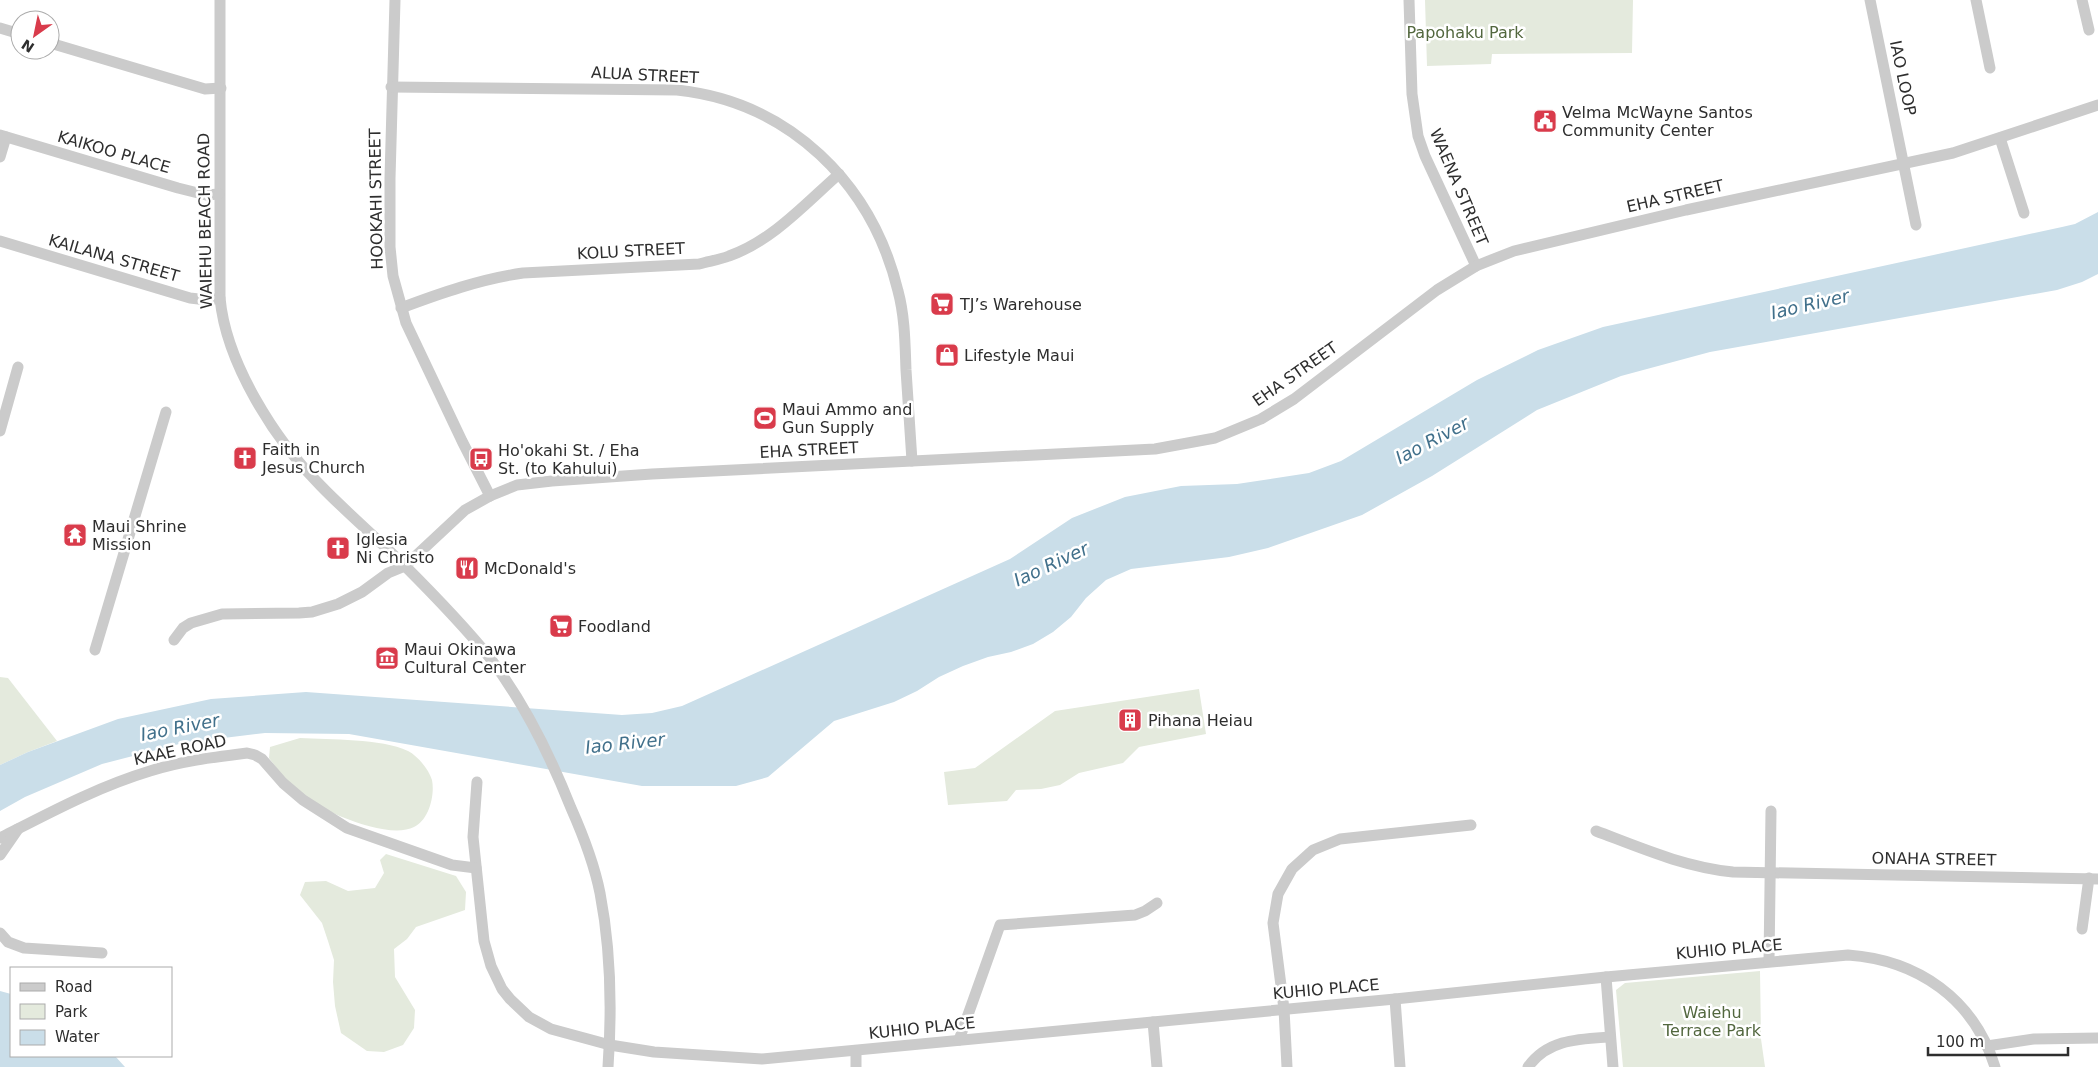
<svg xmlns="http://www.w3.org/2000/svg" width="2098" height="1067" font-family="'DejaVu Sans',sans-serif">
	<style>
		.green { fill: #e4eadd }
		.water { fill: #cadee9 }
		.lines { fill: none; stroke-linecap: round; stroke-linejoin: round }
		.minor { stroke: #cbcbcb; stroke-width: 11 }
		.labels { text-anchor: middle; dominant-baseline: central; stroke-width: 5; stroke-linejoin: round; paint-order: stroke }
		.park-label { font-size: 16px; fill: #52673e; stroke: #fff }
		.street-label { font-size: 16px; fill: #2e2e2e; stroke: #fff }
		.poi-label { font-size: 16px; fill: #2e2e2e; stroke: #fff; text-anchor: start }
		.water-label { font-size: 18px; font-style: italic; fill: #41708b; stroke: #fff }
	</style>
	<rect width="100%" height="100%" fill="#fff"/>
	<!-- green -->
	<g class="green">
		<polygon points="1425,0 1633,0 1632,53 1492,54 1491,64 1427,66"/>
		<polygon points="0,677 8,678 57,741 28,752 0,765"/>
		<polygon points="1199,689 1206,734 1139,747 1123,763 1079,773 1060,785 1041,789 1016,790 1007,801 948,805 944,772 975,768 1055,711"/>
		<path d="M300,738C330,740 381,738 408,751C418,756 429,770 432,780C435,795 429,820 414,827C387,841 316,809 295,790C285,781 277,768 269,758L270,747Z"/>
		<polygon points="386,854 456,876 466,892 465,910 416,927 407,939 394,949 395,977 415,1010 414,1028 403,1045 384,1052 367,1051 341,1033 335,1006 333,982 334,960 328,941 322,923 300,895 305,882 326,881 348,891 375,888 384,873 380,860"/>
		<polygon points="1760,971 1761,1039 1765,1067 1623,1067 1616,990 1625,983"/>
	</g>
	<!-- water -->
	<g class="water">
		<polygon points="2098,212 2098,274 2082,282 2057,290 1710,352 1621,376 1537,410 1432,476 1362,515 1268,548 1229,557 1131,569 1106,580 1086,598 1071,617 1053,632 1033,644 1011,652 988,657 963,666 939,677 917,691 894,702 834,721 768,777 736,786 642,786 349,734 265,733 183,743 102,764 25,797 0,811 0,765 28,752 118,719 211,699 306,692 622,715 652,713 682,706 1010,559 1072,518 1125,497 1181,486 1237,484 1309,473 1341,461 1477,380 1538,350 1603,327 2062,227 2075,224"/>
		<polygon points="0,991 11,994 11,1056 115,1056 125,1067 0,1067"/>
	</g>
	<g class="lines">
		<!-- minor -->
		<g class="minor">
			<path d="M220,0V298C226,363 275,440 320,485C347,513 377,538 405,566C434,595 464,626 490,658C525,704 550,755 571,808C583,835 594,863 600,893C611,950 612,1009 608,1067"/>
			<polyline points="395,0 390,178 390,247 393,276 406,323 462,441 490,496"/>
			<polyline points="1409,0 1412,94 1418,136 1425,156 1476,266"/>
			<polyline points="1870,0 1916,225"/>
			<polyline points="1976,0 1990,68"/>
			<polyline points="2082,0 2089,30"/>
			<polyline points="0,28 20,34"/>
			<polyline points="50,43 205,89 221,88"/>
			<path d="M391,87L677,90C789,102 872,183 898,291C905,317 905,344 906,370C908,401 910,431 912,461"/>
			<polyline points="0,135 178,188 206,195 219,194"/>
			<polyline points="2000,138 2024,213"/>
			<polyline points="0,157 6,137"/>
			<polyline points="0,241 190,298 207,300 220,298"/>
			<path d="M401,308C441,293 481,279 523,273L699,264C709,261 719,260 729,256C772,241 805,204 839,174"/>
			<polyline points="0,431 18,367"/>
			<polyline points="174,640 183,628 191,623 222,614 299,613 312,612 338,604 362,592 388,573 405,566 465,510 490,496 517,485 552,481 652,474 1155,449 1215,438 1261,419 1294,399 1437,290 1476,266 1514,251 1686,210 1953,153 2098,105"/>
			<polyline points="95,650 166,412"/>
			<path d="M477,782L473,837L484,941L491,966L502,989L510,999L529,1017L551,1029L610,1045L654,1052L762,1059L1395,999L1606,977L1848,955C1918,960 1974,999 1995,1067"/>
			<path d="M1596,831C1641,848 1684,867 1733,872L2098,879"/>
			<path d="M0,838C49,813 97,787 150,771C181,761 215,757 247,753L255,755L262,759L283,783L303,800L347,828L452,865L476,868"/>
			<polyline points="0,855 18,829"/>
			<polyline points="2082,929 2089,878"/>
			<polyline points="0,933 8,942 24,948 102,953"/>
			<polyline points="1769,961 1771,811"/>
			<polyline points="1606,977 1613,1067"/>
			<polyline points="1395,999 1400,1067"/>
			<polyline points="1153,1022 1157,1067"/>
			<polyline points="959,1040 1000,925 1135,915 1145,911 1157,903"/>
			<polyline points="1987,1046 2034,1039 2098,1038"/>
			<polyline points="856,1067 856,1051"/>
			<polyline points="1287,1067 1284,1009 1273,923 1278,894 1292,869 1313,850 1340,839 1471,825"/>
			<path d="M1528,1067C1548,1039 1579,1039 1610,1037"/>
		</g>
	</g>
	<!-- icons -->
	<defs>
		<g id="civic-square" transform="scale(1.25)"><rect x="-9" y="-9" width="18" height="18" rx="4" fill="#d93b4b" stroke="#fff"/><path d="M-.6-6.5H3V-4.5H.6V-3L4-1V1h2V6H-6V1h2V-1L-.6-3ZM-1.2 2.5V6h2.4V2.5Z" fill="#fff"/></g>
		<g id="supermarket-square" transform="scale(1.25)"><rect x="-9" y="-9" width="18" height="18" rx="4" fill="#d93b4b" stroke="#fff"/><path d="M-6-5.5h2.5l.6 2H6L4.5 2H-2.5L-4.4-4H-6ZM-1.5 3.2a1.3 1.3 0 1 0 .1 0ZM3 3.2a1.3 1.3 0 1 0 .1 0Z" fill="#fff"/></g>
		<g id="shop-square" transform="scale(1.25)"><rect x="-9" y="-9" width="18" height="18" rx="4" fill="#d93b4b" stroke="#fff"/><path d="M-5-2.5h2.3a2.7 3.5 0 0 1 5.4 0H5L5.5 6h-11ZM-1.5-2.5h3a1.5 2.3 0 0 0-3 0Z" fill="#fff"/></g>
		<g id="stadium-square" transform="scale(1.25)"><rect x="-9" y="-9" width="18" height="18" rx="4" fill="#d93b4b" stroke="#fff"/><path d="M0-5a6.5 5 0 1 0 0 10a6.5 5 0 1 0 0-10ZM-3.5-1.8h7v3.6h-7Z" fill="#fff"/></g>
		<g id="church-square" transform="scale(1.25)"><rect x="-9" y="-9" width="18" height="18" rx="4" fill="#d93b4b" stroke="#fff"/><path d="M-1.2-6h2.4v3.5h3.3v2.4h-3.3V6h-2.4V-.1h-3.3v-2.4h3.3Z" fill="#fff"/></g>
		<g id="bus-square" transform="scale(1.25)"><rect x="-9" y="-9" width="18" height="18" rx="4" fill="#d93b4b" stroke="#fff"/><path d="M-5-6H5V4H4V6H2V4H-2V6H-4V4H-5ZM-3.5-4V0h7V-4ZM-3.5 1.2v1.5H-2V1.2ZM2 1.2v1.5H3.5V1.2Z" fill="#fff"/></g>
		<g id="temple-square" transform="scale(1.25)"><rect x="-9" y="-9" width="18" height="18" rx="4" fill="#d93b4b" stroke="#fff"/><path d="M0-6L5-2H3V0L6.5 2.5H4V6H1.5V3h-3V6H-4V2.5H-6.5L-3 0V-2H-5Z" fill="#fff"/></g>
		<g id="restaurant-square" transform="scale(1.25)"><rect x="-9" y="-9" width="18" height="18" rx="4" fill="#d93b4b" stroke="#fff"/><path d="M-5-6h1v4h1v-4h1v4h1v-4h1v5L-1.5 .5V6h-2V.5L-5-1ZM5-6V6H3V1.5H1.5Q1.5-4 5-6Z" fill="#fff"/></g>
		<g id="museum-square" transform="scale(1.25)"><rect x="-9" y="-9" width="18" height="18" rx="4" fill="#d93b4b" stroke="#fff"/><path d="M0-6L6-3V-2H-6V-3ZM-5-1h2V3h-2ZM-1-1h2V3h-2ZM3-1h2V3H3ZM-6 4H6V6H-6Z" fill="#fff"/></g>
		<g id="building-square" transform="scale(1.25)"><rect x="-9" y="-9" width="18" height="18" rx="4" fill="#d93b4b" stroke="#fff"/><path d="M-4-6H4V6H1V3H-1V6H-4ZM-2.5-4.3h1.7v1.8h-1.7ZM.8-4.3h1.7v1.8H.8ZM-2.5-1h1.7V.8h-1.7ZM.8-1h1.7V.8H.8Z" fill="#fff"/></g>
	</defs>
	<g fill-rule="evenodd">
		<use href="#civic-square" x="1545" y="121"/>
		<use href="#supermarket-square" x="942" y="304"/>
		<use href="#shop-square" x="947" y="355"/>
		<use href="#stadium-square" x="765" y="418"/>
		<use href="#church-square" x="245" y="458"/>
		<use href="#bus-square" x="481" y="459"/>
		<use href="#temple-square" x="75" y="535"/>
		<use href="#church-square" x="338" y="548"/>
		<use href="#restaurant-square" x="467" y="568"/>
		<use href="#supermarket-square" x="561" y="626"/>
		<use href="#museum-square" x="387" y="658"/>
		<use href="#building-square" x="1130" y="720"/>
	</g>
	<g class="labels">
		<!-- park labels -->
		<g class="park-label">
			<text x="1465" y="32">Papohaku Park</text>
			<text x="1712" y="1012">Waiehu<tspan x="1712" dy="18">Terrace Park</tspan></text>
		</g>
		<!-- street labels -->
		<g class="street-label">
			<text transform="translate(645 75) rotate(3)">ALUA STREET</text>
			<text transform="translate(1903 78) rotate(78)">IAO LOOP</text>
			<text transform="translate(114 152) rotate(16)">KAIKOO PLACE</text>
			<text transform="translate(1459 187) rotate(67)">WAENA STREET</text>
			<text transform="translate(1675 196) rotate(-13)">EHA STREET</text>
			<text transform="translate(376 199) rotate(-91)">HOOKAHI STREET</text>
			<text transform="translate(205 221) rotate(-91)">WAIEHU BEACH ROAD</text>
			<text transform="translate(631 251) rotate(-3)">KOLU STREET</text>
			<text transform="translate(114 258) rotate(16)">KAILANA STREET</text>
			<text transform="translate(1295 374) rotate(-35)">EHA STREET</text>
			<text transform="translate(809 450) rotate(-3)">EHA STREET</text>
			<text transform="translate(180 750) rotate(-12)">KAAE ROAD</text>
			<text transform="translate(1934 859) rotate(1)">ONAHA STREET</text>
			<text transform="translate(1729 949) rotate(-5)">KUHIO PLACE</text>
			<text transform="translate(1326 989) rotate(-5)">KUHIO PLACE</text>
			<text transform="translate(922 1028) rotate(-6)">KUHIO PLACE</text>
		</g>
		<!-- poi labels -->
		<g class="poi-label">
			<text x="1562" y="112">Velma McWayne Santos<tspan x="1562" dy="18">Community Center</tspan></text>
			<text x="960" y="304">TJ’s Warehouse</text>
			<text x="964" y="355">Lifestyle Maui</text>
			<text x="782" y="409">Maui Ammo and<tspan x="782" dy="18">Gun Supply</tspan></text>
			<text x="262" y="449">Faith in<tspan x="262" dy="18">Jesus Church</tspan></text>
			<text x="498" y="450">Ho'okahi St. / Eha<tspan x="498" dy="18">St. (to Kahului)</tspan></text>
			<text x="92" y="526">Maui Shrine<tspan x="92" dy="18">Mission</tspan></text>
			<text x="356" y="539">Iglesia<tspan x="356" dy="18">Ni Christo</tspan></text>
			<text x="484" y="568">McDonald's</text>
			<text x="578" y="626">Foodland</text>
			<text x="404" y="649">Maui Okinawa<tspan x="404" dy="18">Cultural Center</tspan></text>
			<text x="1148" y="720">Pihana Heiau</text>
		</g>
		<!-- water labels -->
		<g class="water-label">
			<text transform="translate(1810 304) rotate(-13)">Iao River</text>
			<text transform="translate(1432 440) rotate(-28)">Iao River</text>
			<text transform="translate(1051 564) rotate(-25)">Iao River</text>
			<text transform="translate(180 727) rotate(-11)">Iao River</text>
			<text transform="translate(625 743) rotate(-6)">Iao River</text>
		</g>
	</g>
	<!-- legend -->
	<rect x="10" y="967" width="162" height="90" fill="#ffffff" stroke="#ababab"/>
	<rect x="20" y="983" width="25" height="8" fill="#cbcbcb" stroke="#ababab"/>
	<text x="55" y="992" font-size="15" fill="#2e2e2e">Road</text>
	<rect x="20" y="1004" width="25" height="15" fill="#e4eadd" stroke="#ababab"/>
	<text x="55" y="1017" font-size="15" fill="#2e2e2e">Park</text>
	<rect x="20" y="1030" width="25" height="15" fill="#cadee9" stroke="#ababab"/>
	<text x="55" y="1042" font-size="15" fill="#2e2e2e">Water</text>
	<!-- north arrow -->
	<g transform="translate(35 35) rotate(213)"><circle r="24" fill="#ffffff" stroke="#ababab"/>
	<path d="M0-4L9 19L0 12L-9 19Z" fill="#d93b4b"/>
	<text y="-8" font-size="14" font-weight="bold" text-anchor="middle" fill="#2e2e2e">N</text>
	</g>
	<!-- scale -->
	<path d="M1928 1047v8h140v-8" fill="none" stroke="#2e2e2e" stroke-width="2.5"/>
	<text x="1936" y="1047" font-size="15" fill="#2e2e2e" stroke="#ffffff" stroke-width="4" paint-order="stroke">100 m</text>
</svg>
